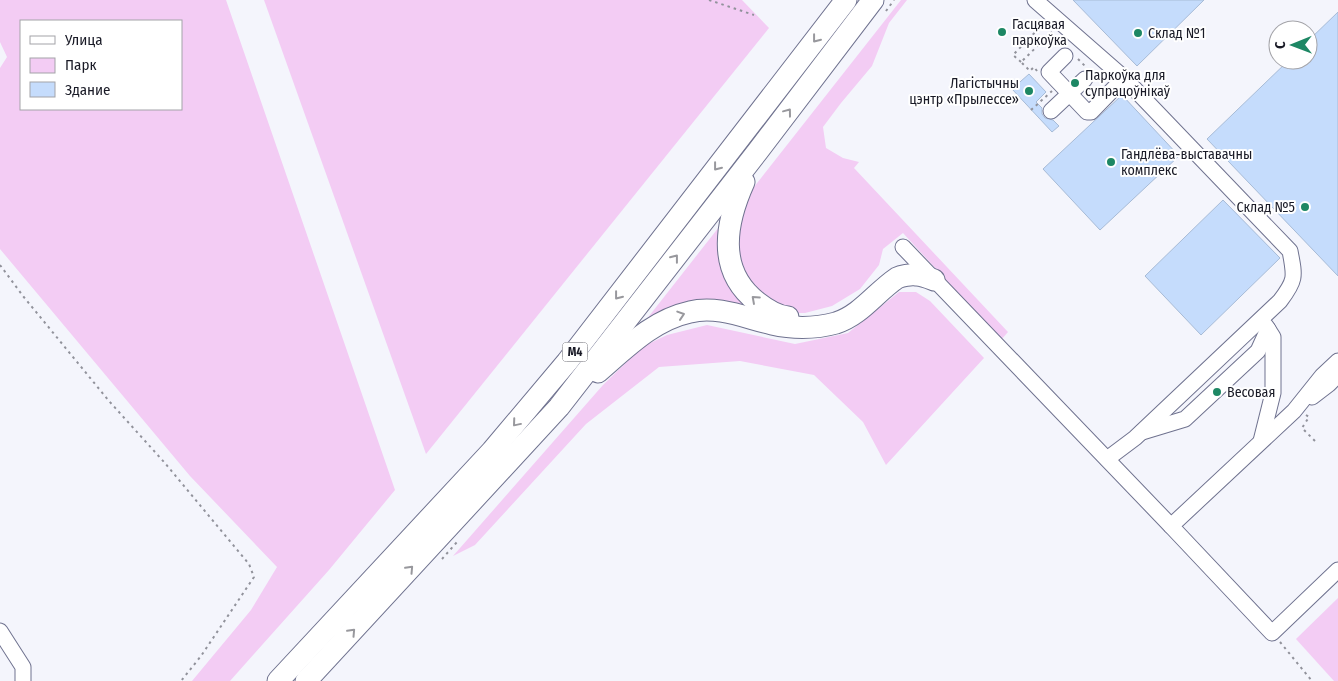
<svg xmlns="http://www.w3.org/2000/svg" width="1338" height="681" font-family="'Fira Sans Condensed',sans-serif">
	<style>
		.green { fill: #f3ccf4; fill-rule: evenodd }
		.building { fill: #c5dcfc; stroke: #a7bbd6 }
		.lines { fill: none; stroke-linecap: round; stroke-linejoin: round }
		.minor-casing { stroke: #6f728f; stroke-width: 17 }
		.highway-casing { stroke: #6f728f; stroke-width: 23 }
		.path { stroke: #91929b; stroke-width: 2; stroke-dasharray: 2.5 4; stroke-linecap: butt }
		.minor { stroke: #fff; stroke-width: 15 }
		.highway { stroke: #fff; stroke-width: 21 }
		.oneway { stroke: #98989d }
		.poi-dot { fill: #1d8764; stroke: #fff; stroke-width: 2 }
		.labels { text-anchor: middle; dominant-baseline: central; stroke-width: 4; stroke-linejoin: round; paint-order: stroke }
		.shield { fill: #fff; stroke: #5e5f67; stroke-width: 1 }
		.shield-label { font-size: 12px; font-weight: bold; fill: #191a26 }
		.poi-label { font-size: 14px; fill: #191a26; stroke: #fff; text-anchor: start }
	</style>
	<rect width="100%" height="100%" fill="#f4f5fc"/>
	<!-- green -->
	<g class="green">
		<path d="M0,0H226L395,490L329,570L230,681H192L251,610L277,567L190,476L0,249V68L7,57L0,42ZM21,21H181V109H21Z"/>
		<polygon points="264,0 742,0 769,28 426,454"/>
		<polygon points="901,0 907,0 889,23 872,66 841,103 823,127 826,148 843,158 859,162 854,168 1008,332 1001,340 903,233 883,249 879,265 860,289 832,306 805,313 785,313 768,305 738,270 737,218 750,192"/>
		<polygon points="719,227 719,249 754,308 646,320"/>
		<polygon points="899,292 916,292 930,301 984,358 886,465 863,422 814,375 740,361 659,367 586,424 475,545 453,556 603,385 642,347 667,335 707,325 795,344 848,333"/>
		<polygon points="1338,598 1338,681 1334,681 1296,639"/>
	</g>
	<!-- building -->
	<g class="building">
		<polygon points="1073,0 1204,0 1137,66"/>
		<polygon points="1338,12 1338,276 1207,139 1289,60 1308,60 1308,41"/>
		<polygon points="1029,74 1046,92 1036,102 1042,108 1042,114 1045,118 1053,120 1059,126 1052,132 1012,89"/>
		<polygon points="1122,95 1179,156 1100,230 1043,169"/>
		<polygon points="1223,200 1280,258 1201,335 1145,276"/>
	</g>
	<g class="lines">
		<!-- minor casing -->
		<g class="minor-casing">
			<g id="minor">
				<path d="M1035,0L1124,78L1290,251C1295,277 1296,280 1280,301L1135,438L1107,459"/>
				<polyline points="1065,56 1049,72 1087,112 1091,112 1124,78"/>
				<polyline points="1051,111 1085,79"/>
				<polyline points="903,247 1171,526"/>
				<polyline points="1338,361 1322,376 1294,411 1171,526 1272,633 1338,570"/>
				<polyline points="1312,397 1329,384 1338,375"/>
				<polyline points="1142,432 1185,419 1258,351 1268,329"/>
				<polyline points="1261,441 1273,393 1273,337 1266,326"/>
				<polyline points="0,631 23,667 23,681"/>
			</g>
		</g>
		<!-- highway casing -->
		<g class="highway-casing">
			<g id="highway">
				<path d="M744,182C726,222 716,270 757,302C766,309 776,316 788,317"/>
				<path d="M598,372C626,348 653,320 690,312C717,305 746,318 772,324C794,329 814,329 836,323C861,315 876,292 897,278C901,276 911,274 916,275C922,275 929,278 934,280"/>
				<polyline points="278,681 492,451 567,362 846,0"/>
				<polyline points="306,681 559,407 758,151 873,0"/>
			</g>
		</g>
		<!-- path -->
		<g class="path">
			<polyline points="709,0 754,15"/>
			<polyline points="886,11 894,0"/>
			<polyline points="1078,59 1085,66"/>
			<polyline points="1021,62 1013,55 1044,23"/>
			<polyline points="1037,71 1034,67 1030,71 1021,62 1052,32"/>
			<polyline points="1031,110 1052,91"/>
			<polyline points="0,265 23,296 109,401 164,462 249,564 254,577 201,656 181,681"/>
			<polyline points="1306,415 1309,417 1302,428 1315,441"/>
			<polyline points="442,559 457,542"/>
			<polyline points="1280,642 1312,681"/>
		</g>
		<!-- minor -->
		<use href="#minor" class="minor"/>
		<!-- highway -->
		<use href="#highway" class="highway"/>
	</g>
	<!-- one-way arrows -->
	<defs><path id="oneway-chevron" d="M-2-3.5L2.5 0L-2 3.5" fill="none" stroke-width="1.6" stroke-linecap="round" stroke-linejoin="round" transform="scale(1.25)"/></defs>
	<g class="oneway">
		<use href="#oneway-chevron" transform="translate(816 39) rotate(128)"/>
		<use href="#oneway-chevron" transform="translate(788 112) rotate(-53)"/>
		<use href="#oneway-chevron" transform="translate(717 167) rotate(128)"/>
		<use href="#oneway-chevron" transform="translate(675 258) rotate(-52)"/>
		<use href="#oneway-chevron" transform="translate(618 296) rotate(128)"/>
		<use href="#oneway-chevron" transform="translate(755 299) rotate(-138)"/>
		<use href="#oneway-chevron" transform="translate(681 315) rotate(-18)"/>
		<use href="#oneway-chevron" transform="translate(516 423) rotate(130)"/>
		<use href="#oneway-chevron" transform="translate(410 569) rotate(-47)"/>
		<use href="#oneway-chevron" transform="translate(352 632) rotate(-47)"/>
	</g>
	<!-- markers -->
	<g class="poi-dot">
		<circle cx="1002" cy="32" r="5"/>
		<circle cx="1138" cy="33" r="5"/>
		<circle cx="1075" cy="83" r="5"/>
		<circle cx="1029" cy="91" r="5"/>
		<circle cx="1111" cy="162" r="5"/>
		<circle cx="1305" cy="207" r="5"/>
		<circle cx="1217" cy="392" r="5"/>
	</g>
	<g class="labels">
		<!-- shield labels -->
		<rect class="shield" x="562.5" y="342.5" width="25" height="19" rx="4"/>
		<g class="shield-label">
			<text x="575" y="352">М4</text>
		</g>
		<!-- poi labels -->
		<g class="poi-label">
			<text x="1012" y="24">Гасцявая<tspan x="1012" dy="16">паркоўка</tspan></text>
			<text x="1148" y="33">Склад №1</text>
			<text x="1085" y="75">Паркоўка для<tspan x="1085" dy="16">супрацоўнікаў</tspan></text>
			<text x="1019" y="83" text-anchor="end">Лагістычны<tspan x="1019" dy="16">цэнтр «Прылессе»</tspan></text>
			<text x="1121" y="154">Гандлёва-выставачны<tspan x="1121" dy="16">комплекс</tspan></text>
			<text x="1295" y="207" text-anchor="end">Склад №5</text>
			<text x="1227" y="392">Весовая</text>
		</g>
	</g>
	<!-- legend -->
	<rect x="20" y="20" width="162" height="90" fill="#ffffff" stroke="#a3a3a8"/>
	<rect x="30" y="36" width="25" height="8" fill="#ffffff" stroke="#a3a3a8"/>
	<text x="65" y="45" font-size="15" fill="#191a26">Улица</text>
	<rect x="30" y="58" width="25" height="15" fill="#f3ccf4" stroke="#a3a3a8"/>
	<text x="65" y="70" font-size="15" fill="#191a26">Парк</text>
	<rect x="30" y="82" width="25" height="15" fill="#c5dcfc" stroke="#a3a3a8"/>
	<text x="65" y="95" font-size="15" fill="#191a26">Здание</text>
	<!-- north arrow -->
	<g transform="translate(1293 45) rotate(269)"><circle r="24" fill="#ffffff" stroke="#a3a3a8"/>
	<path d="M0-4L9 19L0 12L-9 19Z" fill="#1d8764"/>
	<text y="-8" font-size="14" font-weight="bold" text-anchor="middle" fill="#191a26">С</text>
	</g>
</svg>
